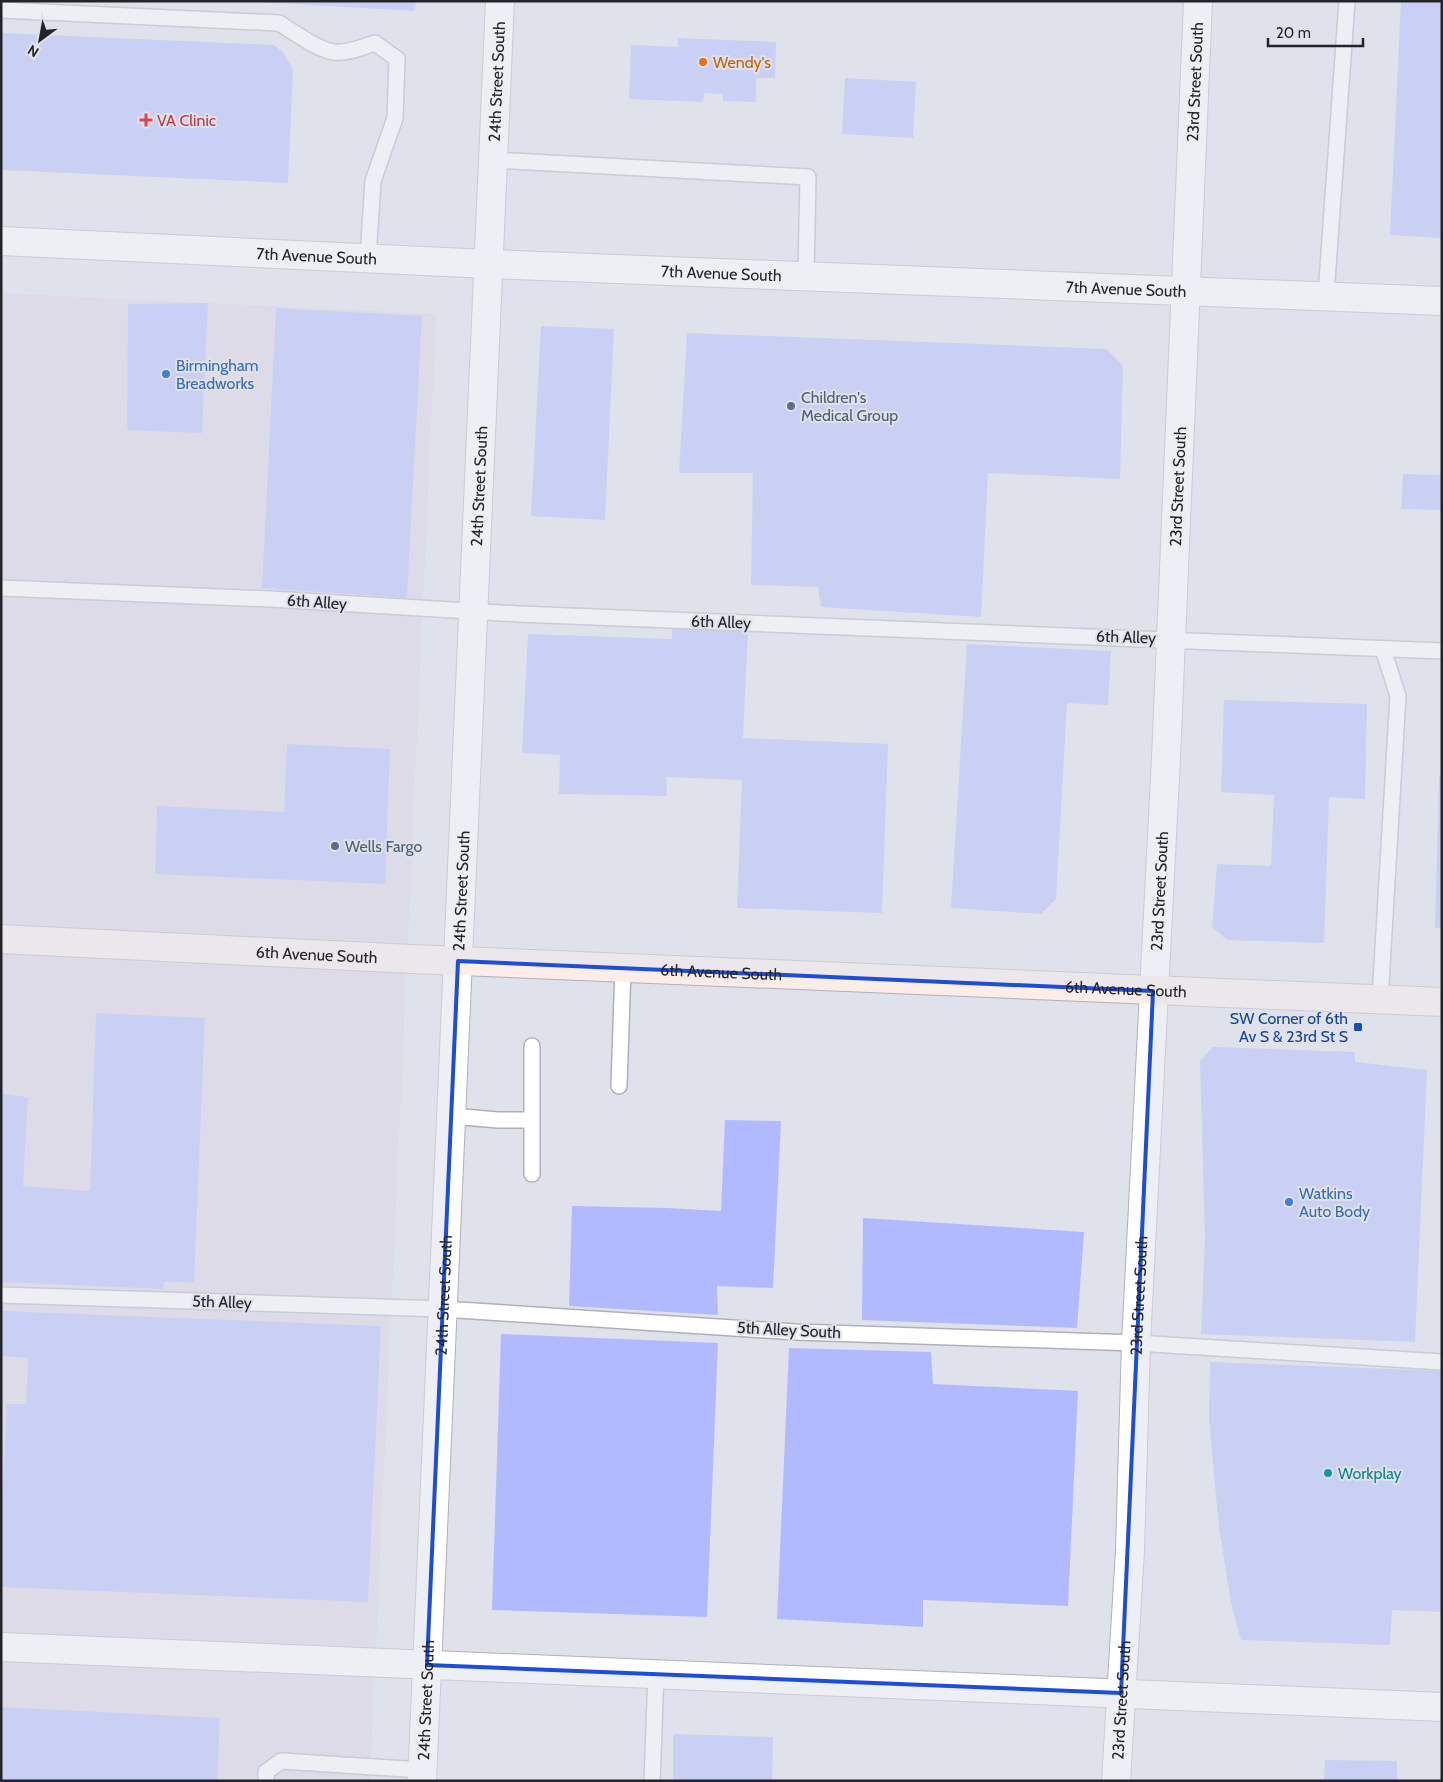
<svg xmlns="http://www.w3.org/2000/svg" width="1443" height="1782" font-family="Cabin,sans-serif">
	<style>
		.industrial { fill: #ded3e7 }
		.building { fill: #b2baff }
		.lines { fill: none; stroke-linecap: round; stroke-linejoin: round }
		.service-casing { stroke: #afb0bb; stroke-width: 18 }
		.tertiary-casing { stroke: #afb0bb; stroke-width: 30 }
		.secondary-casing { stroke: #afb0bb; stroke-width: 30 }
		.service { stroke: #fff; stroke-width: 15 }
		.tertiary { stroke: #fff; stroke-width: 28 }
		.secondary { stroke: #fdede9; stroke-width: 28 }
		.marked { fill: none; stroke: #1d4ed8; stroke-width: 4; stroke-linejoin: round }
		.food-dot { fill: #e8710a; stroke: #dfe1eb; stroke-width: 2 }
		.health-dot { fill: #e0444e; stroke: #dfe1eb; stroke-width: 2 }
		.shop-dot { fill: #3f7fe0; stroke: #dfe1eb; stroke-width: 2 }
		.service-dot { fill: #5c6f8a; stroke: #dfe1eb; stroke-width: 2 }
		.transit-dot { fill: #1a4fb4; stroke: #dfe1eb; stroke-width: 2 }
		.culture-dot { fill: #0f9aa8; stroke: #dfe1eb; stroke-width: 2 }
		.labels { text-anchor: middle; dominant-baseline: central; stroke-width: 4; stroke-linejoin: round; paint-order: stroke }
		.food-label { font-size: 16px; fill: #c56008; stroke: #dfe1eb; text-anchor: start }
		.street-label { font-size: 16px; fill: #232428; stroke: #dfe1eb }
		.health-label { font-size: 16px; fill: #be3a42; stroke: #dfe1eb; text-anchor: start }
		.shop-label { font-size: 16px; fill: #366cbe; stroke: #dfe1eb; text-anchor: start }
		.service-label { font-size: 16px; fill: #4e5e75; stroke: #dfe1eb; text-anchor: start }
		.transit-label { font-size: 16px; fill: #164399; stroke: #dfe1eb; text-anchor: end }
		.culture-label { font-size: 16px; fill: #0d838f; stroke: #dfe1eb; text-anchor: start }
	</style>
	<rect width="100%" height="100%" fill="#dfe1eb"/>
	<!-- industrial -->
	<polygon class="industrial" points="1,293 436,314 370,1781 1,1781"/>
	<!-- building -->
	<g class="building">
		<polygon points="241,1 416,1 415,11"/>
		<polygon points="1401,1 1442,1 1442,238 1390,235"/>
		<polygon points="1,33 274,45 283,52 293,70 288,183 1,170"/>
		<polygon points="678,38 776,42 775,78 756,78 756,102 723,101 723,94 704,93 703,102 629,99 631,45 678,47"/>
		<polygon points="845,78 916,82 913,138 842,134"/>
		<polygon points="208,303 202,433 127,430 128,304"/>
		<polygon points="276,308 422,316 407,598 262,588"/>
		<polygon points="541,326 614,329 605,520 531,516"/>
		<polygon points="687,333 1107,349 1123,366 1120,479 988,473 981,617 821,607 818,587 751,585 753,473 679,473"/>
		<polygon points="1403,474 1442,475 1442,510 1401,509"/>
		<polygon points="672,627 748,630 743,738 888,744 882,913 737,908 742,780 666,777 667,796 559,794 560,755 522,753 528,634 672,639"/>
		<polygon points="967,644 1111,651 1108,705 1067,703 1056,899 1041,914 951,908"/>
		<polygon points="1224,700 1367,704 1365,799 1329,797 1324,943 1227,940 1212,927 1217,864 1271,866 1274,795 1221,792"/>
		<polygon points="287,744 390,749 385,884 155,874 157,806 284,812"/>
		<polygon points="1439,776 1442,776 1442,928 1435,928"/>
		<polygon points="96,1013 205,1018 194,1283 165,1281 163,1289 1,1282 1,1094 28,1097 23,1186 90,1191"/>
		<polygon points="1213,1047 1355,1052 1355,1062 1427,1070 1415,1342 1201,1334 1205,1238 1200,1061"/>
		<polygon points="725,1120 781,1121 773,1288 717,1286 718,1315 569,1306 572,1206 667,1208 721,1211"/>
		<polygon points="863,1218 1084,1232 1077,1328 862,1320"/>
		<polygon points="1,1311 381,1326 368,1602 1,1587 1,1519 7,1404 26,1404 28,1358 1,1356"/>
		<polygon points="501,1334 718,1343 707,1617 492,1610"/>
		<polygon points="789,1348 931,1352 933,1384 1078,1391 1068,1606 923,1600 923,1627 777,1619"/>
		<polygon points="1210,1362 1442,1371 1442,1612 1392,1610 1390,1645 1241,1640 1231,1603 1219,1527 1209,1420"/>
		<polygon points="1,1707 220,1718 217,1781 1,1781"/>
		<polygon points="673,1734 773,1737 772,1781 673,1781"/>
		<polygon points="1325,1760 1397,1761 1397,1781 1324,1781"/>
	</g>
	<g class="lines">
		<!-- service casing -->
		<g class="service-casing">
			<g id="service">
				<path d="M1,10L279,23C294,32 316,49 334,52C346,54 363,47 375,43L397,59L395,118L373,181L368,258"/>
				<polyline points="493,160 808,177 806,275"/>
				<polyline points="1326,295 1347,1"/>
				<polyline points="1,588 271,599 519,614 1442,651"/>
				<polyline points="1380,999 1398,696 1383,649"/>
				<polyline points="619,1086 623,968"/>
				<polyline points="451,1116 498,1120 531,1120"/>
				<polyline points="532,1174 532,1046"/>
				<polyline points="1,1295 443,1309 796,1332 1136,1343 1442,1362"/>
				<polyline points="266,1781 266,1772 281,1761 422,1770"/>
				<polyline points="652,1781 656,1674"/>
			</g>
		</g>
		<!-- tertiary casing -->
		<g class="tertiary-casing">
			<g id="tertiary">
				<path id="s1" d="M1,241L488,264L1442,301"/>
				<polyline points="1,1647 1442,1707"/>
				<path id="s2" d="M422,1781L500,1"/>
				<path id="s3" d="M1116,1781L1130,1550L1136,1343L1166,758L1198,1"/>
			</g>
		</g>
		<!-- secondary casing -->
		<g class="secondary-casing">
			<g id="secondary">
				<path id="s4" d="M1,939L412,959L1442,1002"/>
			</g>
		</g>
		<!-- service -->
		<use href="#service" class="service"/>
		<!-- tertiary -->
		<use href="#tertiary" class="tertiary"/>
		<!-- secondary -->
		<use href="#secondary" class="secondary"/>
	</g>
	<!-- marked area -->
	<path d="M0 0H1443V1782H0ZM458,961L1153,991L1121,1693L427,1665Z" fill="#dfe1eb" fill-opacity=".55" fill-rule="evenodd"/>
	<path class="marked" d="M458,961L1153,991L1121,1693L427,1665Z"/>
	<!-- markers -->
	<circle class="food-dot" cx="703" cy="62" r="5"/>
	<path class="health-dot" d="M143.5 112.5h5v5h5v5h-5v5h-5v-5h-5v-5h5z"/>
	<g class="shop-dot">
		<circle cx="166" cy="374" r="5"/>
		<circle cx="1289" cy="1202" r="5"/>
	</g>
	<g class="service-dot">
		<circle cx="791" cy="406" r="5"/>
		<circle cx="335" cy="846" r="5"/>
	</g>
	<rect class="transit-dot" x="1353" y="1022" width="10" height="10" rx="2.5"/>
	<circle class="culture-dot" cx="1328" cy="1473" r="5"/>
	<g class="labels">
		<!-- food labels -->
		<g class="food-label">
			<text x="713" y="62">Wendy's</text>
		</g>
		<!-- street labels -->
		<g class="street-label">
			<text stroke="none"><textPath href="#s2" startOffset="1701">24th Street South</textPath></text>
			<text stroke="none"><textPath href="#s3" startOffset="1701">23rd Street South</textPath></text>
			<text stroke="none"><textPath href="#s1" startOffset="316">7th Avenue South</textPath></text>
			<text stroke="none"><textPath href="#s1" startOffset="721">7th Avenue South</textPath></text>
			<text stroke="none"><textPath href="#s1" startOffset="1126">7th Avenue South</textPath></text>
			<text stroke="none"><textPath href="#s2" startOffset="1296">24th Street South</textPath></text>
			<text stroke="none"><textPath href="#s3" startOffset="1296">23rd Street South</textPath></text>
			<text transform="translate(317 602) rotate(4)">6th Alley</text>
			<text transform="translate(721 622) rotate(2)">6th Alley</text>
			<text transform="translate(1126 637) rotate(2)">6th Alley</text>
			<text stroke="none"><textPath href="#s2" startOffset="891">24th Street South</textPath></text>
			<text stroke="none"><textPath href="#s3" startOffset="891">23rd Street South</textPath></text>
			<text stroke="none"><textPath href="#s4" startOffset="316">6th Avenue South</textPath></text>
			<text stroke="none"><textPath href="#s4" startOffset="721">6th Avenue South</textPath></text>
			<text stroke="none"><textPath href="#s4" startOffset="1126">6th Avenue South</textPath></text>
			<text stroke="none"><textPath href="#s2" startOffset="486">24th Street South</textPath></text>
			<text stroke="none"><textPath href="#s3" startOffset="486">23rd Street South</textPath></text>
			<text transform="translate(222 1302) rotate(2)">5th Alley</text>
			<text transform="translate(789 1330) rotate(3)">5th Alley South</text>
			<text stroke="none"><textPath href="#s2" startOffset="81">24th Street South</textPath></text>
			<text stroke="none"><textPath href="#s3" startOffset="81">23rd Street South</textPath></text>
		</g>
		<!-- health labels -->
		<g class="health-label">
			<text x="157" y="120">VA Clinic</text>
		</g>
		<!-- shop labels -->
		<g class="shop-label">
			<text x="176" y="365">Birmingham<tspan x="176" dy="18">Breadworks</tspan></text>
			<text x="1299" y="1193">Watkins<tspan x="1299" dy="18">Auto Body</tspan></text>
		</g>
		<!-- service labels -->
		<g class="service-label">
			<text x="801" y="397">Children's<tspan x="801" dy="18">Medical Group</tspan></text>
			<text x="345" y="846">Wells Fargo</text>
		</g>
		<!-- transit labels -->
		<g class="transit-label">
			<text x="1348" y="1018">SW Corner of 6th<tspan x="1348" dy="18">Av S &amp; 23rd St S</tspan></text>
		</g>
		<!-- culture labels -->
		<g class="culture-label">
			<text x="1338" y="1473">Workplay</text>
		</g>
	</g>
	<!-- border -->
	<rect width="1443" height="1782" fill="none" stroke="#232428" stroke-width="5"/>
	<!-- north arrow -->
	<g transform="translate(40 40) rotate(212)" stroke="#dfe1eb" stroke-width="4" paint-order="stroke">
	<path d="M0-4L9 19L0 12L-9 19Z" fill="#232428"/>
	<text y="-8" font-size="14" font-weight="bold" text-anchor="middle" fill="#232428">N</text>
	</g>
	<!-- scale -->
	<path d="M1268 38v8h95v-8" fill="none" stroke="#232428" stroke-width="2.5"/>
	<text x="1276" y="38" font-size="15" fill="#232428" stroke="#dfe1eb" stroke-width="4" paint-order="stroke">20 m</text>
</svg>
